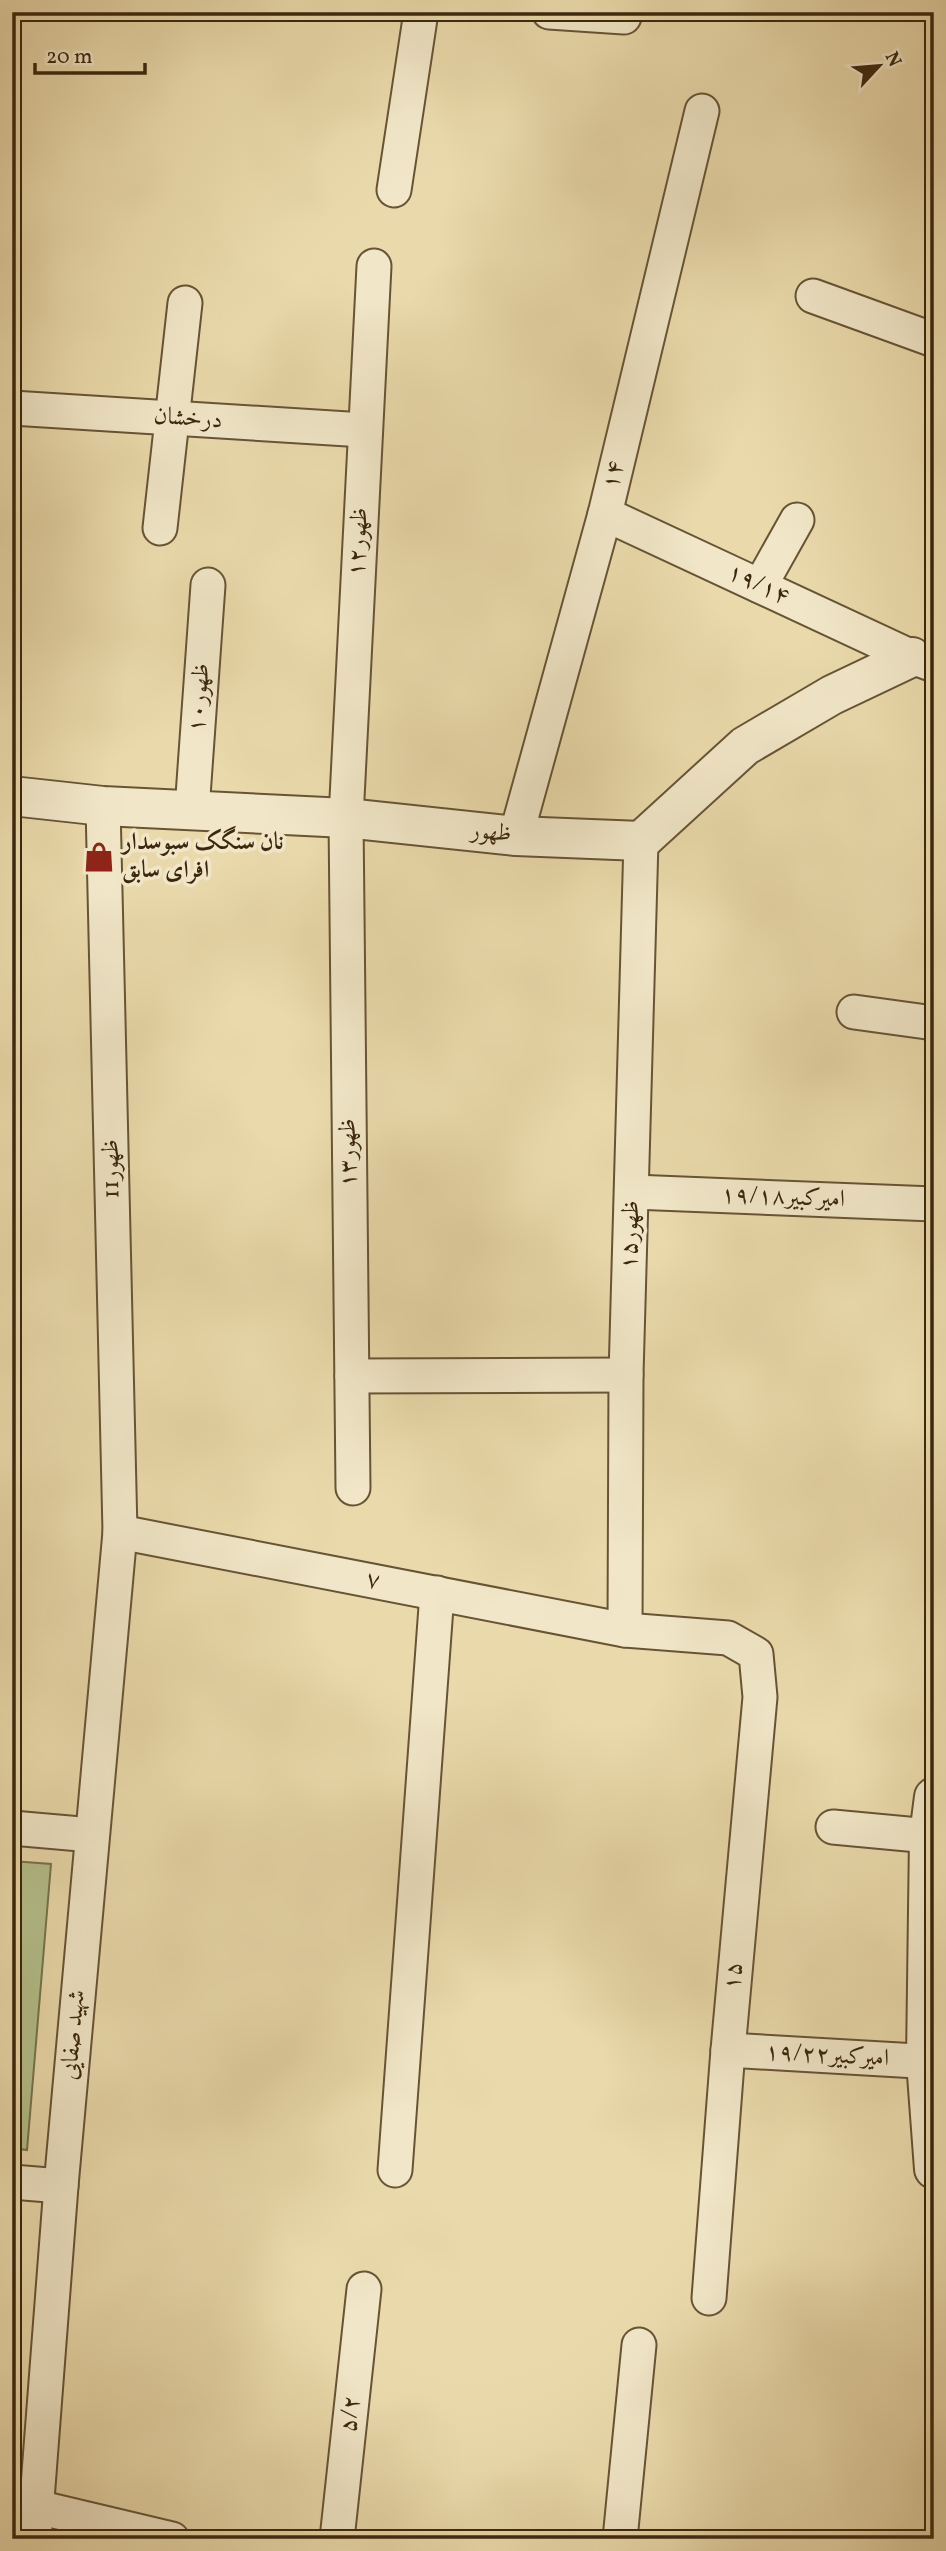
<svg xmlns="http://www.w3.org/2000/svg" width="946" height="2551" font-family="Vollkorn,Amiri,serif">
	<style>
		.green { fill: #b4c08b; stroke: #78744c; stroke-width: 2 }
		.lines { fill: none; stroke-linecap: round; stroke-linejoin: round }
		.minor-casing { stroke: #675435; stroke-width: 37 }
		.tertiary-casing { stroke: #675435; stroke-width: 42 }
		.minor { stroke: #f1e7c8; stroke-width: 33 }
		.tertiary { stroke: #f1e7c8; stroke-width: 38 }
		.labels { text-anchor: middle; dominant-baseline: central; stroke-width: 7; stroke-linejoin: round; paint-order: stroke }
		.street-label { font-size: 24px; fill: #3b270e; stroke: #f1e7c8 }
		.poi-label { font-size: 24px; font-weight: bold; fill: #3b270e; stroke: #f1e7c8; text-anchor: start }
	</style>
	<rect width="100%" height="100%" fill="#eadaab"/>
	<filter id="stains"><feTurbulence type="fractalNoise" baseFrequency=".00286" numOctaves="4"/><feColorMatrix values="0 0 0 0 .2 0 0 0 0 .09 0 0 0 0 .02 0 0 0 .5 -.17"/></filter>
	<radialGradient id="worn" r=".72"><stop offset=".6" stop-color="#630" stop-opacity="0"/><stop offset="1" stop-color="#630" stop-opacity=".3"/></radialGradient>
	<!-- green -->
	<polygon class="green" points="12,1861 51,1864 27,2150 12,2148"/>
	<g class="lines">
		<!-- minor casing -->
		<g class="minor-casing">
			<g id="minor">
				<polyline points="549,12 624,17 624,12"/>
				<polyline points="394,190 421,12"/>
				<polyline points="813,296 934,340"/>
				<polyline points="12,408 364,430"/>
				<polyline points="605,514 912,657 934,665"/>
				<polyline points="160,528 185,303"/>
				<polyline points="760,586 797,520"/>
				<polyline points="192,810 208,585"/>
				<polyline points="516,836 605,514 702,111"/>
				<polyline points="854,1012 934,1023"/>
				<polyline points="633,1192 934,1204"/>
				<polyline points="352,1376 626,1375"/>
				<polyline points="353,1488 346,818 374,266"/>
				<polyline points="120,1532 625,1630 728,1638 756,1654 760,1697 728,2050 709,2298"/>
				<polyline points="625,1630 626,1375 641,841"/>
				<polyline points="833,1827 929,1836"/>
				<polyline points="12,1828 92,1835"/>
				<polyline points="728,2050 934,2062"/>
				<polyline points="395,2170 437,1593"/>
				<polyline points="12,2182 61,2186"/>
				<polyline points="37,2507 172,2539"/>
				<polyline points="34,2539 61,2186 120,1532 103,806"/>
				<polyline points="337,2539 364,2289"/>
				<polyline points="620,2539 639,2345"/>
			</g>
		</g>
		<!-- tertiary casing -->
		<g class="tertiary-casing">
			<g id="tertiary">
				<polyline points="12,796 103,806 346,818 516,836 641,841 745,746 832,695 912,657"/>
				<polyline points="934,1797 929,1836 926,2061 934,2169"/>
			</g>
		</g>
		<!-- minor -->
		<use href="#minor" class="minor"/>
		<!-- tertiary -->
		<use href="#tertiary" class="tertiary"/>
	</g>
	<!-- icons -->
	<defs>
		<g id="shop-bare" transform="scale(2.415)"><path d="M-5-2.5h2.3a2.7 3.5 0 0 1 5.4 0H5L5.5 6h-11ZM-1.5-2.5h3a1.5 2.3 0 0 0-3 0Z" fill="#8f2418" stroke="#f1e7c8" stroke-width="2.5" paint-order="stroke"/></g>
	</defs>
	<g fill-rule="evenodd">
		<use href="#shop-bare" x="99" y="857"/>
	</g>
	<g class="labels">
		<!-- street labels -->
		<g class="street-label">
			<text transform="translate(188 419) rotate(4)">درخشان</text>
			<text transform="translate(614 475) rotate(-76)">۱۴</text>
			<text transform="translate(359 542) rotate(-87)">ظهور۱۲</text>
			<text transform="translate(758 585) rotate(25)">۱۹/۱۴</text>
			<text transform="translate(200 698) rotate(-86)">ظهور۱۰</text>
			<text transform="translate(491 833) rotate(5)">ظهور</text>
			<text transform="translate(349 1153) rotate(-91)">ظهور۱۳</text>
			<text transform="translate(112 1169) rotate(-91)">11ظهور</text>
			<text transform="translate(783 1198) rotate(2)">امیرکبیر۱۹/۱۸</text>
			<text transform="translate(631 1235) rotate(-88)">ظهور۱۵</text>
			<text transform="translate(373 1581) rotate(11)">۷</text>
			<text transform="translate(734 1976) rotate(-85)">۱۵</text>
			<text transform="translate(74 2035) rotate(-85)">شهید صفایی</text>
			<text transform="translate(827 2056) rotate(3)">امیرکبیر۱۹/۲۲</text>
			<text transform="translate(351 2414) rotate(-84)">۵/۲</text>
		</g>
		<!-- poi labels -->
		<g class="poi-label">
			<text x="122" y="843">نان سنگک سبوسدار<tspan x="122" dy="28">افرای سابق</tspan></text>
		</g>
	</g>
	<!-- margin -->
	<rect width="946" height="2551" fill="none" stroke="#eadaab" stroke-width="42"/>
	<rect x="14" y="14" width="918" height="2523" fill="none" stroke="#3b270e" stroke-width="3.5"/>
	<rect x="21" y="21" width="904" height="2509" fill="none" stroke="#3b270e" stroke-width="2"/>
	<!-- north arrow -->
	<g transform="translate(879 66) rotate(64)" stroke="#f1e7c8" stroke-width="5" paint-order="stroke">
	<path d="M0-5L12 26L0 18L-12 26Z" fill="#3b270e"/>
	<text y="-10" font-size="19" font-weight="bold" text-anchor="middle" fill="#3b270e">N</text>
	</g>
	<!-- scale -->
	<path d="M35 63v10h110v-10" fill="none" stroke="#3b270e" stroke-width="3.5"/>
	<text x="46" y="63" font-size="21" fill="#3b270e" stroke="#f1e7c8" stroke-width="5" paint-order="stroke">20 m</text>
	<rect width="100%" height="100%" filter="url(#stains)"/>
	<rect width="100%" height="100%" fill="url(#worn)"/>
</svg>
